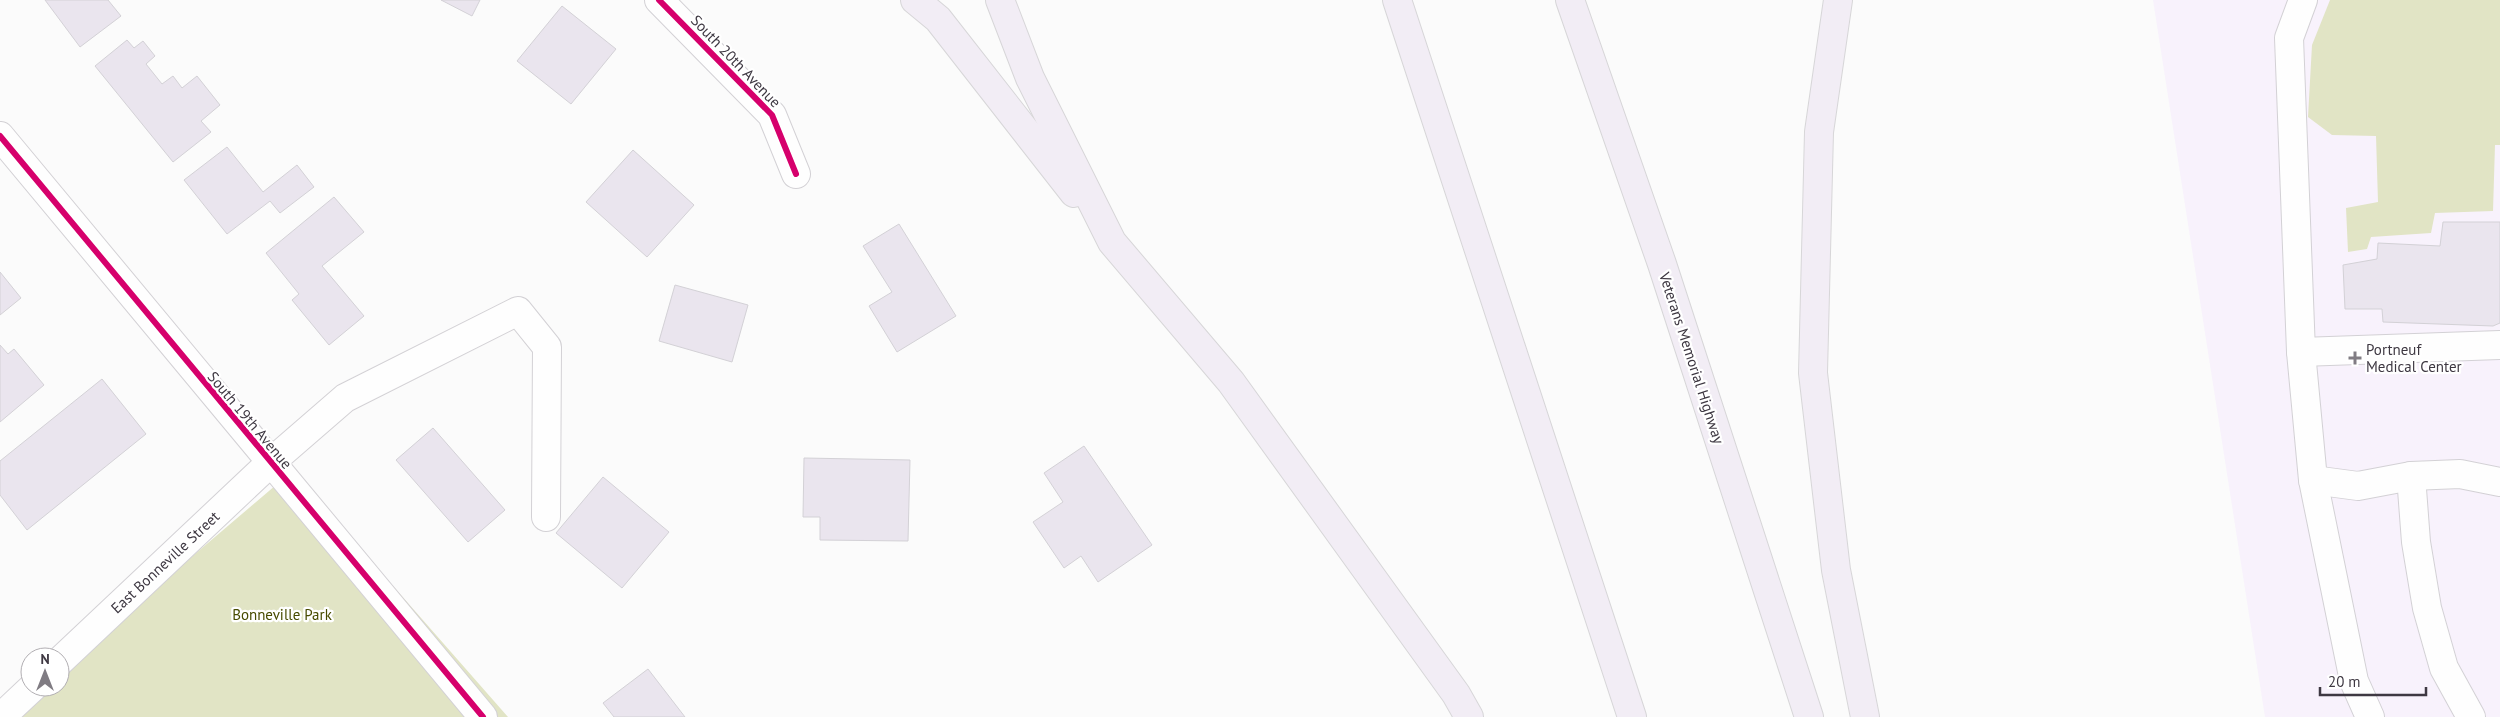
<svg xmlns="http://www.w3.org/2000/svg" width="2500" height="717" font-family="'PT Sans',sans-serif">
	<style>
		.built { fill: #f8f2fc }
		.green { fill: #e1e4c5 }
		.building { fill: #eae5ee; stroke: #d3d1d6 }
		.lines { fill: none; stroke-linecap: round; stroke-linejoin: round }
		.minor-casing { stroke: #d3d1d5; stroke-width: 30 }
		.highway-casing { stroke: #d7d6d8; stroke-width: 30 }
		.minor { stroke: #fefefe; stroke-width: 28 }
		.highway { stroke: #f2edf5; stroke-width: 28 }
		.cycleway-casing { stroke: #fff; stroke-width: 9 }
		.cycleway { stroke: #d6006c; stroke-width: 6 }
		.poi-dot { fill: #807c83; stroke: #fff; stroke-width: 2 }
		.labels { text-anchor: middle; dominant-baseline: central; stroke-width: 4.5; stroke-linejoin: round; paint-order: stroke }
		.street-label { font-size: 15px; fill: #3e3842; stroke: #fff }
		.poi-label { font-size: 15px; fill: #3e3842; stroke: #fff; text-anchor: start }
		.park-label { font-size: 15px; fill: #474b00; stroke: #fff }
	</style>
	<rect width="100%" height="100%" fill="#fbfbfb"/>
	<!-- built -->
	<polygon class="built" points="2153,0 2500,0 2500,717 2265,717"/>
	<!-- green -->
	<g class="green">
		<polygon points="2330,0 2500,0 2500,145 2495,145 2493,211 2435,213 2431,233 2371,237 2367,249 2348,252 2346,208 2378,202 2376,136 2332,135 2308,117 2312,45"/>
		<polygon points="283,479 300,480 508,717 4,717 39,687 60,687 60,669"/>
	</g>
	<!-- building -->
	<g class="building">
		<polygon points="45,0 108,0 121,16 80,47"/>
		<polygon points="441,0 480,0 472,16"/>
		<polygon points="562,6 616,49 571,104 517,61"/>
		<polygon points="127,40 134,48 143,41 155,56 146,64 162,84 173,76 182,88 197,76 220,105 201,121 211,132 173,162 95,66"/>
		<polygon points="227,147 263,192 297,165 314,187 280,213 270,201 227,234 184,180"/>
		<polygon points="633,150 694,205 647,257 586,202"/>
		<polygon points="334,197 364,232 322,266 364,316 329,345 292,300 299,294 266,253"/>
		<polygon points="2443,222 2500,222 2500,323 2493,326 2383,322 2382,309 2345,309 2343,265 2377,259 2378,243 2440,246"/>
		<polygon points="899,224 956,316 897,352 869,306 892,292 863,246"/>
		<polygon points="0,272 21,298 0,315"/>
		<polygon points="675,285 748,305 732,362 659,341"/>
		<polygon points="0,345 8,354 14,349 44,385 0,422"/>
		<polygon points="102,379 146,434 27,530 0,495 0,461"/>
		<polygon points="433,428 505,510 468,542 396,460"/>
		<polygon points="1084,446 1152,545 1098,582 1081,556 1064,568 1033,522 1063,502 1044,473"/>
		<polygon points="804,458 910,460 908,541 820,540 820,517 803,517"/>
		<polygon points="603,477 669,532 622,588 556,533"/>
		<polygon points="648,669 685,717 614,717 603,703"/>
	</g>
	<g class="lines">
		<!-- minor casing -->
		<g class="minor-casing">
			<g id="minor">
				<polyline points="659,0 772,115 796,174"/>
				<polyline points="2303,0 2289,38 2301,352 2313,480 2354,681 2370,717"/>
				<polyline points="0,136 483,717"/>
				<polyline points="2301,352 2500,345"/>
				<polyline points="2411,476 2416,542 2427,608 2444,668 2471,717"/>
				<polyline points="2313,480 2358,486 2411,476 2460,474 2500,482"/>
				<polyline points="60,661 270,463 345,398 518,311 547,347 546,517"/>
				<polyline points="1,717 33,687"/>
			</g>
		</g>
		<!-- highway casing -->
		<g class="highway-casing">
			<g id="highway">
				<polyline points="915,0 938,19 1074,193"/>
				<polyline points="1000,0 1030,78 1112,242 1231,382 1456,694 1469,717"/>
				<polyline points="1397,0 1632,717"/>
				<polyline points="1570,0 1662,264 1809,717"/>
				<polyline points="1838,0 1819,132 1813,373 1836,570 1865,717"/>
			</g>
		</g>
		<!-- minor -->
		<use href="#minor" class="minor"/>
		<!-- highway -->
		<use href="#highway" class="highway"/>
		<!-- cycleway casing -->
		<g class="cycleway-casing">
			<g id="cycleway">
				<polyline points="659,0 772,115 796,174"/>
				<polyline points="0,136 483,717"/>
			</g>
		</g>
		<!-- cycleway -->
		<use href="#cycleway" class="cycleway"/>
	</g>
	<!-- markers -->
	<path class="poi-dot" d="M2352.5 350.5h5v5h5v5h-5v5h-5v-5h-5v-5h5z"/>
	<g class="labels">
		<!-- street labels -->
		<g class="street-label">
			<text transform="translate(736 61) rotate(46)">South 20th Avenue</text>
			<text transform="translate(1692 358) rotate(72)">Veterans Memorial Highway</text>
			<text transform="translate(250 420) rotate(50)">South 19th Avenue</text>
			<text transform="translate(165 562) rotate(-43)">East Bonneville Street</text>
		</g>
		<!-- poi labels -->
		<g class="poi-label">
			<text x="2366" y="349">Portneuf<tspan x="2366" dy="17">Medical Center</tspan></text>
		</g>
		<!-- park labels -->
		<g class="park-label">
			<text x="282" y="614">Bonneville Park</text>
		</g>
	</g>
	<!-- north arrow -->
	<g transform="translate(45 672)"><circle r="24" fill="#ffffff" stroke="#b2afb3"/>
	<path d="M0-4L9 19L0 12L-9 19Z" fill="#807c83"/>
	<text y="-8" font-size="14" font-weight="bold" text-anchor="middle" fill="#3e3842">N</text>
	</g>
	<!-- scale -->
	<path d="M2320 687v8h106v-8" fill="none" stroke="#3e3842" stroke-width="2.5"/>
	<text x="2328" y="687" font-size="15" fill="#3e3842" stroke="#ffffff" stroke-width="4" paint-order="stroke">20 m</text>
</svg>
